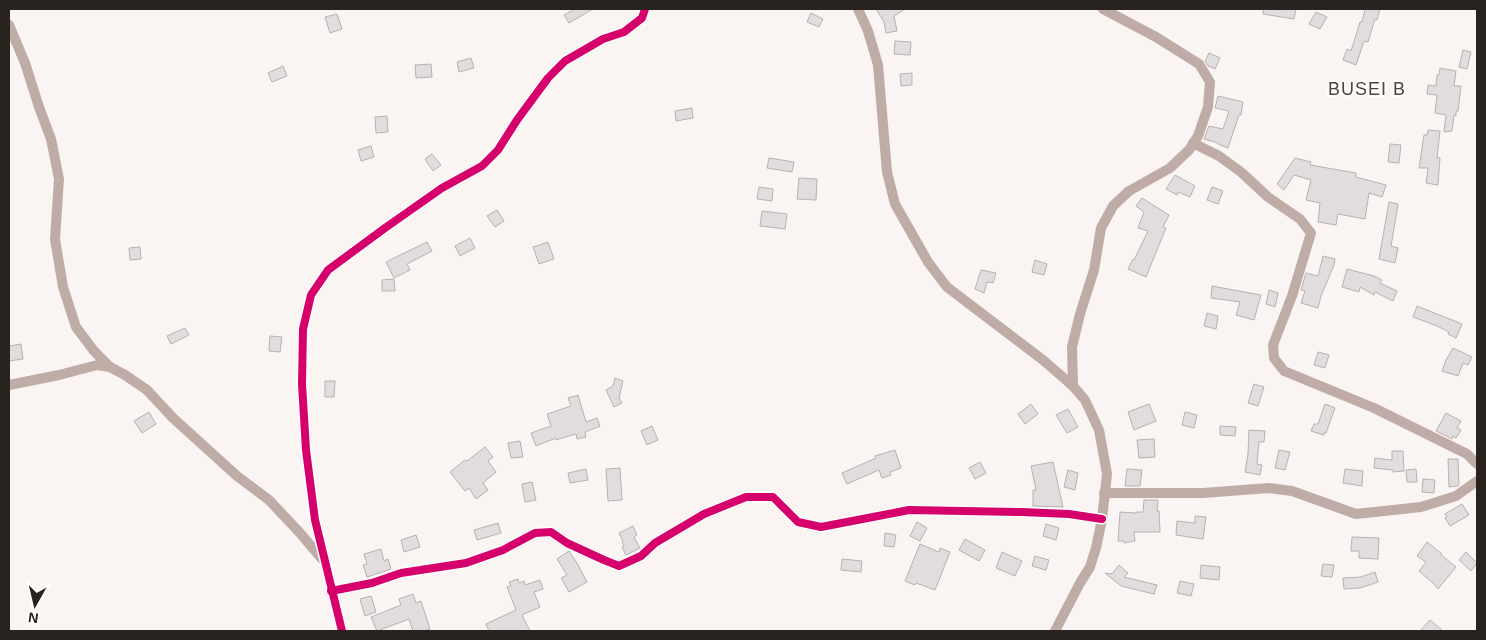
<svg xmlns="http://www.w3.org/2000/svg" width="1486" height="640" font-family="Helvetica,sans-serif">
	<style>
		.building { fill: #e1dcdd; stroke: #b7b1b2 }
		.lines { fill: none; stroke-linecap: round; stroke-linejoin: round }
		.minor { stroke: #c0aca7; stroke-width: 10 }
		.cycleway-casing { stroke: #fff; stroke-width: 11 }
		.cycleway { stroke: #d6006c; stroke-width: 8 }
		.labels { text-anchor: middle; dominant-baseline: central; stroke-width: 4; stroke-linejoin: round; paint-order: stroke }
		.quarter-label { font-size: 18px; letter-spacing: 1px; fill: #51433e; stroke: #fff }
	</style>
	<rect width="100%" height="100%" fill="#faf4f2"/>
	<!-- building -->
	<g class="building">
		<polygon points="575,9 593,9 569,23 564,15"/>
		<polygon points="876,9 905,9 894,16 897,31 886,33 884,22"/>
		<polygon points="1264,9 1296,9 1294,19 1263,14"/>
		<polygon points="1365,9 1380,9 1377,20 1375,19 1368,42 1364,41 1356,65 1343,60 1347,49 1351,51 1360,22 1362,22"/>
		<polygon points="1316,12 1327,17 1320,29 1309,24"/>
		<polygon points="811,13 823,19 819,27 807,22"/>
		<polygon points="337,14 342,29 330,33 325,17"/>
		<polygon points="895,41 911,42 910,55 894,54"/>
		<polygon points="1463,50 1471,52 1467,69 1459,67"/>
		<polygon points="1209,53 1220,58 1215,69 1208,66 1205,61"/>
		<polygon points="471,58 474,68 459,72 457,62"/>
		<polygon points="431,64 432,77 416,78 415,65"/>
		<polygon points="283,66 287,76 272,82 268,73"/>
		<polygon points="1440,68 1456,71 1454,86 1461,86 1458,111 1456,111 1456,116 1454,115 1452,131 1444,132 1446,115 1435,113 1437,95 1427,94 1428,85 1436,86 1437,75 1439,75"/>
		<polygon points="912,73 912,85 901,86 900,74"/>
		<polygon points="1218,96 1243,102 1241,115 1239,115 1228,148 1218,144 1218,143 1204,139 1209,126 1223,129 1229,111 1215,108"/>
		<polygon points="692,108 693,118 676,121 675,111"/>
		<polygon points="387,116 388,132 376,133 375,117"/>
		<polygon points="1428,130 1440,131 1437,158 1440,158 1438,185 1426,183 1428,168 1419,168 1424,135 1427,135"/>
		<polygon points="1390,144 1401,145 1399,163 1388,162"/>
		<polygon points="371,146 374,157 361,161 358,150"/>
		<polygon points="432,154 441,165 433,171 425,159"/>
		<polygon points="769,158 794,162 792,172 767,168"/>
		<polygon points="1295,158 1311,162 1310,165 1356,173 1356,177 1386,185 1382,197 1369,193 1365,219 1338,214 1336,225 1318,222 1320,203 1306,200 1311,180 1294,175 1284,190 1277,184"/>
		<polygon points="1175,175 1195,186 1190,197 1178,192 1177,195 1166,189"/>
		<polygon points="799,178 817,179 816,200 797,199"/>
		<polygon points="759,187 773,189 772,201 757,199"/>
		<polygon points="1212,187 1223,191 1218,204 1207,200"/>
		<polygon points="1142,198 1169,215 1163,227 1166,228 1146,277 1128,269 1133,259 1134,260 1148,231 1138,228 1144,212 1136,206"/>
		<polygon points="1389,202 1398,204 1391,246 1398,248 1395,263 1379,259"/>
		<polygon points="497,210 504,221 495,227 487,216"/>
		<polygon points="762,211 787,214 785,229 760,226"/>
		<polygon points="470,238 475,248 460,256 455,246"/>
		<polygon points="427,242 432,251 407,264 410,270 394,278 386,262"/>
		<polygon points="548,242 554,259 539,264 533,247"/>
		<polygon points="140,247 141,259 130,260 129,248"/>
		<polygon points="1323,256 1335,259 1334,265 1321,296 1318,308 1301,303 1305,291 1301,290 1306,273 1318,276"/>
		<polygon points="1035,260 1047,264 1044,275 1032,272"/>
		<polygon points="1347,269 1374,276 1382,280 1380,283 1397,291 1393,301 1375,292 1374,295 1360,287 1359,292 1342,287"/>
		<polygon points="981,270 996,273 993,283 987,282 984,293 975,289"/>
		<polygon points="394,279 395,291 382,291 382,280"/>
		<polygon points="1212,286 1261,295 1254,320 1236,315 1240,302 1211,298"/>
		<polygon points="1269,290 1278,293 1275,307 1266,304"/>
		<polygon points="1417,306 1462,324 1456,338 1448,334 1449,332 1437,326 1413,317"/>
		<polygon points="1207,313 1218,316 1216,329 1204,326"/>
		<polygon points="185,328 189,335 171,344 167,336"/>
		<polygon points="270,336 282,337 280,352 269,351"/>
		<polygon points="21,344 23,359 9,361 9,346"/>
		<polygon points="1453,348 1472,357 1468,365 1463,363 1458,376 1442,371 1446,360"/>
		<polygon points="1318,352 1329,355 1325,368 1314,365"/>
		<polygon points="615,378 623,381 619,398 622,403 614,407 606,390 613,386"/>
		<polygon points="325,381 335,381 334,397 325,397"/>
		<polygon points="1254,384 1264,387 1258,406 1248,403"/>
		<polygon points="578,395 586,422 597,418 600,426 585,432 586,437 577,439 576,434 556,440 556,438 536,446 531,433 551,426 547,414 571,406 568,398"/>
		<polygon points="1031,404 1038,414 1025,424 1018,414"/>
		<polygon points="1149,404 1156,421 1134,430 1128,412"/>
		<polygon points="1325,404 1335,408 1326,433 1325,432 1324,435 1311,431 1314,424 1318,424"/>
		<polygon points="1068,409 1078,427 1067,433 1056,415"/>
		<polygon points="149,412 156,424 142,433 134,421"/>
		<polygon points="1185,412 1197,415 1194,428 1182,425"/>
		<polygon points="1446,413 1461,421 1457,428 1461,430 1456,438 1453,436 1452,439 1436,431"/>
		<polygon points="652,426 658,440 647,445 641,431"/>
		<polygon points="1220,426 1236,427 1235,436 1220,435"/>
		<polygon points="1249,430 1265,431 1264,442 1259,442 1257,464 1262,465 1260,475 1245,472 1248,454"/>
		<polygon points="1154,439 1155,457 1139,458 1137,440"/>
		<polygon points="520,441 523,457 511,458 508,443"/>
		<polygon points="485,447 493,457 488,461 496,472 483,483 488,490 476,499 469,488 465,491 450,472 465,460 467,461"/>
		<polygon points="895,450 901,468 890,472 891,475 882,478 879,470 847,484 842,473 876,458 875,456"/>
		<polygon points="1279,450 1290,452 1285,470 1275,468"/>
		<polygon points="1392,451 1403,451 1404,471 1393,472 1393,470 1374,468 1375,458 1392,460"/>
		<polygon points="1448,459 1458,459 1459,485 1458,486 1449,487"/>
		<polygon points="980,462 986,473 975,479 969,468"/>
		<polygon points="1053,462 1063,507 1033,506 1033,490 1036,490 1031,466"/>
		<polygon points="620,468 622,500 608,501 606,469"/>
		<polygon points="586,469 588,480 570,483 568,473"/>
		<polygon points="1127,469 1142,470 1140,486 1125,486"/>
		<polygon points="1345,469 1363,471 1362,486 1343,483"/>
		<polygon points="1416,469 1417,482 1407,482 1406,470"/>
		<polygon points="1068,470 1078,473 1075,490 1064,487"/>
		<polygon points="1423,479 1435,480 1434,493 1422,492"/>
		<polygon points="532,482 536,500 525,502 522,484"/>
		<polygon points="1144,500 1158,500 1157,511 1159,511 1160,532 1134,532 1135,541 1124,543 1124,541 1118,541 1120,512 1136,513 1136,512 1143,512"/>
		<polygon points="1462,504 1469,515 1450,526 1445,518 1447,517 1445,514"/>
		<polygon points="1195,516 1206,517 1203,539 1176,535 1177,521 1195,523"/>
		<polygon points="917,522 927,528 920,541 910,536"/>
		<polygon points="498,523 501,533 477,540 474,530"/>
		<polygon points="1046,524 1059,528 1056,540 1043,536"/>
		<polygon points="633,526 637,535 634,537 640,548 626,555 622,547 624,546 622,542 623,541 619,533"/>
		<polygon points="885,533 896,535 894,547 884,546"/>
		<polygon points="416,535 420,547 404,552 401,540"/>
		<polygon points="1352,537 1379,538 1378,559 1359,558 1359,551 1351,551"/>
		<polygon points="965,539 985,550 979,561 959,550"/>
		<polygon points="1427,542 1442,554 1441,555 1456,567 1438,589 1434,584 1419,571 1426,562 1417,556"/>
		<polygon points="920,544 939,552 940,548 950,552 935,590 916,583 915,585 905,581"/>
		<polygon points="381,549 384,561 388,559 391,569 367,577 363,565 367,564 364,554"/>
		<polygon points="569,551 577,563 587,582 569,592 561,578 567,575 557,559"/>
		<polygon points="1002,552 1022,561 1015,576 996,568"/>
		<polygon points="1466,552 1477,563 1471,571 1459,560"/>
		<polygon points="1035,556 1049,560 1046,570 1032,566"/>
		<polygon points="842,559 862,561 861,572 841,570"/>
		<polygon points="1323,564 1334,565 1332,577 1321,576"/>
		<polygon points="1119,565 1128,573 1124,577 1157,585 1154,594 1121,586 1105,573 1112,574"/>
		<polygon points="1201,565 1220,567 1219,580 1200,578"/>
		<polygon points="1375,572 1378,582 1360,588 1344,589 1343,578 1361,577"/>
		<polygon points="518,579 519,583 524,581 525,585 540,580 543,589 534,592 540,607 522,615 530,631 489,631 486,624 516,610 507,587 511,586 509,582"/>
		<polygon points="1180,581 1194,584 1191,596 1177,593"/>
		<polygon points="413,594 416,603 421,601 430,629 424,631 413,631 409,619 377,631 371,617 401,605 399,599"/>
		<polygon points="371,596 376,612 365,616 360,599"/>
		<polygon points="1430,620 1443,631 1420,631"/>
	</g>
	<g class="lines">
		<!-- minor -->
		<g class="minor">
			<polyline points="858,9 868,31 878,65 887,172 895,204 928,262 947,287 1043,360 1073,386 1085,400 1099,430 1107,474 1102,519 1096,548 1090,567 1080,583 1055,631"/>
			<polyline points="9,25 25,63 39,107 51,139 59,179 55,239 63,287 76,327 94,351 110,367 125,375 147,390 173,418 237,476 269,500 300,533 322,559"/>
			<polyline points="1193,143 1219,156 1241,172 1268,197 1300,219 1311,233 1292,296 1273,345 1274,358 1284,371 1374,408 1467,454 1477,464"/>
			<polyline points="9,385 59,375 97,365 110,367"/>
			<polyline points="1073,386 1072,347 1080,314 1094,270 1101,228 1113,206 1129,191 1170,168 1189,150 1198,136 1208,107 1210,82 1199,64 1156,37 1103,9"/>
			<polyline points="1104,493 1203,493 1269,488 1292,491 1356,514 1421,507 1456,496 1477,481"/>
			<polyline points="331,591 372,583 401,573 466,563 503,550 535,533 551,532 567,543 604,560 619,566 641,556 655,543 704,514 746,497 773,497 798,522 821,527 909,510 1021,512 1069,514 1102,519"/>
			<polyline points="342,631 315,520 306,450 302,384 303,329 311,295 328,270 385,228 442,188 482,166 498,150 517,120 548,78 565,61 603,39 624,32 642,18 645,9"/>
		</g>
		<!-- cycleway casing -->
		<g class="cycleway-casing">
			<g id="cycleway">
				<polyline points="331,591 372,583 401,573 466,563 503,550 535,533 551,532 567,543 604,560 619,566 641,556 655,543 704,514 746,497 773,497 798,522 821,527 909,510 1021,512 1069,514 1102,519"/>
				<polyline points="342,631 315,520 306,450 302,384 303,329 311,295 328,270 385,228 442,188 482,166 498,150 517,120 548,78 565,61 603,39 624,32 642,18 645,9"/>
			</g>
		</g>
		<!-- cycleway -->
		<use href="#cycleway" class="cycleway"/>
	</g>
	<g class="labels">
		<!-- quarter labels -->
		<g class="quarter-label">
			<text x="1367" y="89">BUSEI B</text>
		</g>
	</g>
	<!-- border -->
	<rect width="1486" height="640" fill="none" stroke="#292320" stroke-width="20"/>
	<!-- north arrow -->
	<g transform="translate(35 605) rotate(188)" stroke="#ffffff" stroke-width="4" paint-order="stroke">
	<path d="M0-4L9 19L0 12L-9 19Z" fill="#292320"/>
	<text y="-8" font-size="14" font-weight="bold" text-anchor="middle" fill="#292320">N</text>
	</g>
</svg>
